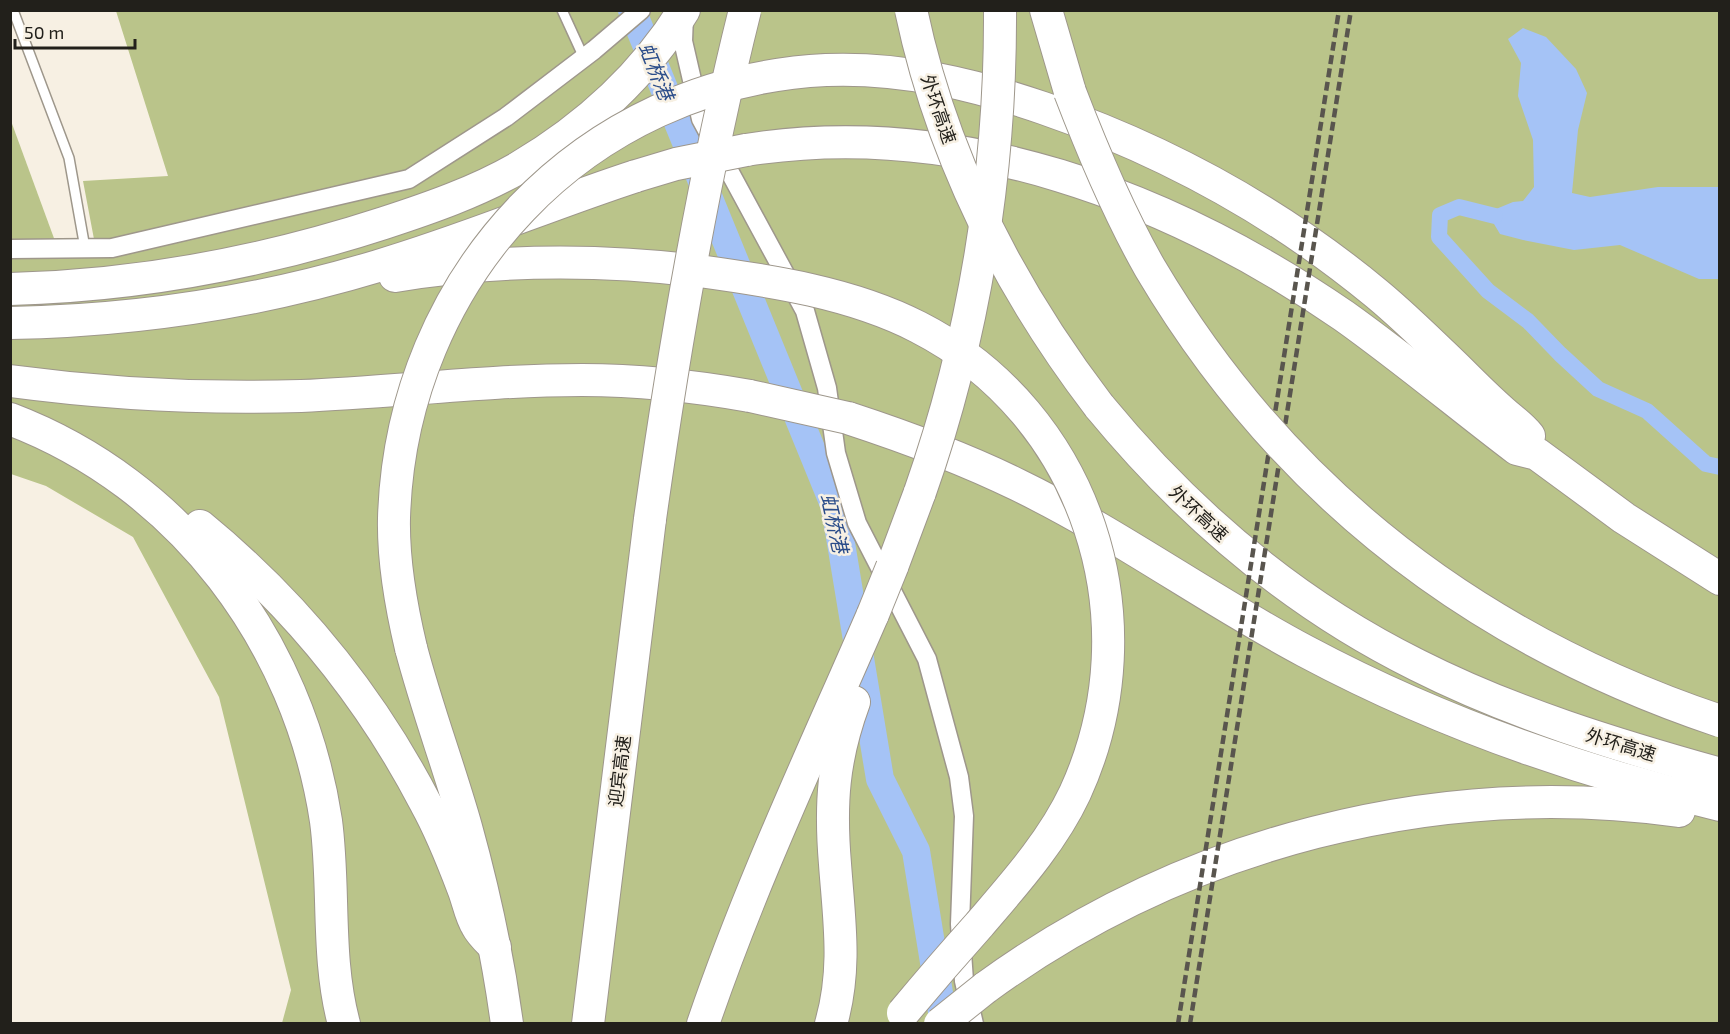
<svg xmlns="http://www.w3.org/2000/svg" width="1730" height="1034" font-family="'Exo 2','Noto Sans SC',sans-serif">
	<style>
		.forest { fill: #bac48a }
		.water { fill: #a5c3f6 }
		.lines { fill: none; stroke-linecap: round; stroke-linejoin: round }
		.canal { stroke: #a5c3f6; stroke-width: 16 }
		.river { stroke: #a5c3f6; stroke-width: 28 }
		.service-casing { stroke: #9e978b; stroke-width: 12 }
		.minor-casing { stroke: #9e978b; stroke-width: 21 }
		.motorway-casing { stroke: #9e978b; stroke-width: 34 }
		.service { stroke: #fff; stroke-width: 9 }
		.minor { stroke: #fff; stroke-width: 18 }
		.motorway { stroke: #fff; stroke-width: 32 }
		.rail { stroke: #59554e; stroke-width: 4.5; stroke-dasharray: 9 4.5; stroke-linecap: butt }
		.motorway-bridge-casing { stroke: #9e978b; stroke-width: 34; stroke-linecap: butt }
		.motorway-bridge { stroke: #fff; stroke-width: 32 }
		.labels { text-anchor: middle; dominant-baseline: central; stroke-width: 5; stroke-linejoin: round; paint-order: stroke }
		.street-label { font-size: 18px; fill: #22201b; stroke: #f7f0e3 }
		.water-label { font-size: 20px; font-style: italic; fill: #2b4d8a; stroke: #f7f0e3 }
	</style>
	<rect width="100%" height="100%" fill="#f7f0e3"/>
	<!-- forest -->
	<g class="forest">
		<polygon points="116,11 1719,11 1719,1023 282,1023 291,990 219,697 133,537 46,486 11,474 11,257 97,255 83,181 168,176"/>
		<polygon points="11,121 55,241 11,246"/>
	</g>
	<!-- water -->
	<polygon class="water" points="1523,28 1546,37 1576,69 1587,93 1578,130 1572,193 1590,197 1658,187 1719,187 1719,279 1699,279 1620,245 1574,250 1523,240 1500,234 1494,224 1496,209 1513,202 1523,201 1534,187 1533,140 1518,96 1521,63 1508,39"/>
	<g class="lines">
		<!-- canal -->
		<polyline class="canal" points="1495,216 1459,207 1440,215 1439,237 1488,291 1528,321 1560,354 1598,389 1647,411 1706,464 1720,467"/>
		<!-- river -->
		<polyline class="river" points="632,10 835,507 880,779 916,851 944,1024"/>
		<!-- service casing -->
		<g class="service-casing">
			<g id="service">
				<polyline points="13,10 69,158 85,248"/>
				<polyline points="562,10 584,58"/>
			</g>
		</g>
		<!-- minor casing -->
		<g class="minor-casing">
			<g id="minor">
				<polyline points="684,15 683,41 701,119 805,311 827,388 836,453 857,523 927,659 959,777 964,816 960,924 964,981 974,1024"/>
				<polyline points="10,249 112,248 409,179 506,117 594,50 641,10"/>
			</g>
		</g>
		<!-- motorway casing -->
		<g class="motorway-casing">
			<g id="motorway">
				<polyline points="1046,10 1070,92"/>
				<path d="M826,70C901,67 973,84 1043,108C1165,150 1278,212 1377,294C1406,318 1433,345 1460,371C1474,385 1488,399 1503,412C1512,420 1522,427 1529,436"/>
				<path d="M746,150C958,116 1171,197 1344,316C1403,358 1459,405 1517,449L1537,454L1624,518L1720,579"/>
				<path d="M395,276C496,259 598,259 699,271"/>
				<path d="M10,289C137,286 264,262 384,223C430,208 476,192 518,168C584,129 643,76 684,10"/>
				<path d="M10,323C135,321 259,302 378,266C466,240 550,204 636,176"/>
				<path d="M10,381C107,394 204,399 301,396C395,392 488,380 582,380C638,380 694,386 750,396"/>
				<path d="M1099,406C1187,513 1292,603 1417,665C1512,713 1616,745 1720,774"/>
				<path d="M848,418C906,437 963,458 1018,485C1117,533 1207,599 1305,651C1436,721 1575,770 1720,805"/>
				<path d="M10,419C181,484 299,642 326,821C335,888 326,957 344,1024"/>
				<path d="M200,526C294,603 370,696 426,804C441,831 452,859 463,888C468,900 470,915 477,926C481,934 489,941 495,947"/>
				<polyline points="892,567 920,492"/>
				<path d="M411,648C427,709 449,767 466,827C484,892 498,957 507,1024"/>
				<path d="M985,988C1184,843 1435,777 1679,811"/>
				<polyline points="588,1024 650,519"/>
				<path d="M703,1024C751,883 814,750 873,614"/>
				<path d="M831,1024C847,968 839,920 835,864C830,804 833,759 854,702"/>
			</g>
		</g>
		<!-- service -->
		<use href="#service" class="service"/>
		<!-- minor -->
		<use href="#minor" class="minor"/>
		<!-- motorway -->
		<use href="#motorway" class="motorway"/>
		<!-- rail -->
		<g class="rail">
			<polyline points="1178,1024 1339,10"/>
			<polyline points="1190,1024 1351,10"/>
		</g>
		<!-- motorway-bridge casing -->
		<g class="motorway-bridge-casing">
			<g id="motorway-bridge">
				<path d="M911,10C942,157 1008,287 1099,406"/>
				<path d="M1070,92C1093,152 1118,212 1150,268C1282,491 1475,639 1720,721"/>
				<polyline points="636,176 676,164 746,150"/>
				<path d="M699,271C772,281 852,293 918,327C1088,414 1154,621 1075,793C1052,842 1014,884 979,925C953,954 928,983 903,1013"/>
				<polyline points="750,396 848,418"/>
				<path d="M920,492C974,339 1001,172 1000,10"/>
				<path d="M650,519C674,348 703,178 745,10"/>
				<polyline points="873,614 892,567"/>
				<path d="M411,648C401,606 393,562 394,518C401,277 584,82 826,70"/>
				<polyline points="940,1024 985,988"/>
			</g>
		</g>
		<!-- motorway-bridge -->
		<use href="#motorway-bridge" class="motorway-bridge"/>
	</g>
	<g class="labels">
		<!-- street labels -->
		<g class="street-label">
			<text transform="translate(939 109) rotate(71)">外环高速</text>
			<text transform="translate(1199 513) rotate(43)">外环高速</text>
			<text transform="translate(1621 744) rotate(17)">外环高速</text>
			<text transform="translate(619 771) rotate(-83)">迎宾高速</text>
		</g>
		<!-- water labels -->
		<g class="water-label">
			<text transform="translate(657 71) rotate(68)">虹桥港</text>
			<text transform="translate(835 523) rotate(77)">虹桥港</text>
		</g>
	</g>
	<!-- border -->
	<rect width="1730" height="1034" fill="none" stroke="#22201b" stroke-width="24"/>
	<!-- scale -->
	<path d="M15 39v9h120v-9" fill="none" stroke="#22201b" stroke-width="3"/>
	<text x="24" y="39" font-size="18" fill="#22201b" stroke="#f7f0e3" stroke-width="4.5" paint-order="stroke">50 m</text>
</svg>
